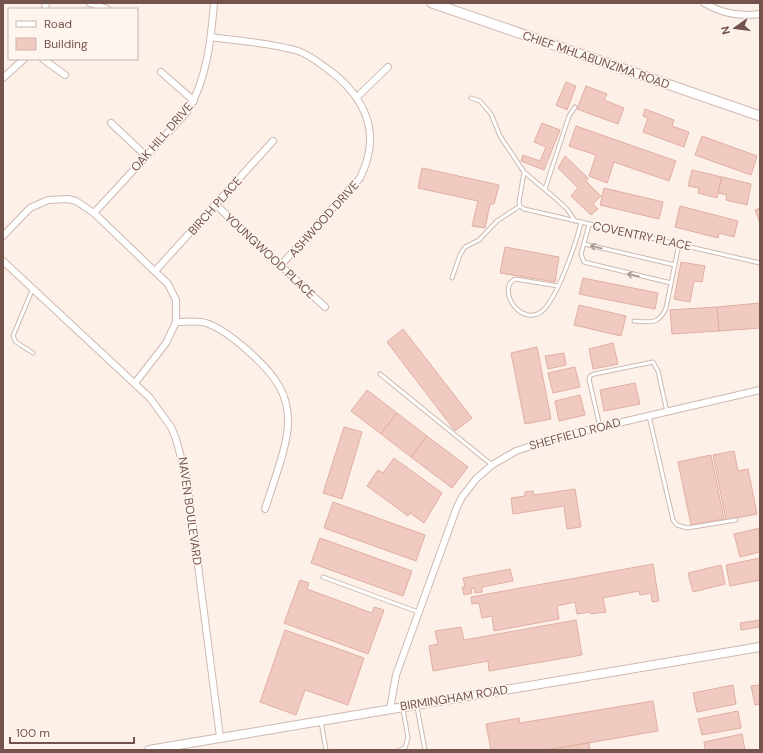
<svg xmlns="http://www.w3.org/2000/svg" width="763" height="753" font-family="'DM Sans',sans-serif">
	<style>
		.building { fill: #f0cac1; stroke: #e2aea2 }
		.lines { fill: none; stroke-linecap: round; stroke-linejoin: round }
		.service-casing { stroke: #cfb9b1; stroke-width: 5 }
		.minor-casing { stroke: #cfb9b1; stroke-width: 8 }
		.tertiary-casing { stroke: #cfb9b1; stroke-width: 10 }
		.secondary-casing { stroke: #d5b9b1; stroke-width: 11 }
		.service { stroke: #fff; stroke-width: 3 }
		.minor { stroke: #fff; stroke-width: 6 }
		.tertiary { stroke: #fff; stroke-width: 8 }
		.secondary { stroke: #fff; stroke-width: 9 }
		.oneway { stroke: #ac9894 }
		.labels { text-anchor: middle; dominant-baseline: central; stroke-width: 3; stroke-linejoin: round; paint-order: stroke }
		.street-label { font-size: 12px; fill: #75534d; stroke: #fef5ee }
	</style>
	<rect width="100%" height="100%" fill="#fcf0e8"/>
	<!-- building -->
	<g class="building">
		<polygon points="566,82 576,86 567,110 556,105"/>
		<polygon points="586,86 607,94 604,100 624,108 618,124 577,109"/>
		<polygon points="645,109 674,120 672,126 689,132 684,147 643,132 648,118 643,116"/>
		<polygon points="542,123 560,130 544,170 521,161 523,155 540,161 546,147 534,142"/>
		<polygon points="576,126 676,161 669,181 614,162 607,183 589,176 596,155 569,146"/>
		<polygon points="702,136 757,156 751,175 695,155"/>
		<polygon points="565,156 588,178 586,181 601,196 593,204 598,209 591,215 571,196 578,188 558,168"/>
		<polygon points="422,168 499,185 494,204 490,204 485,228 472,226 478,201 418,188"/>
		<polygon points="692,170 722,177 717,198 698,193 699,188 688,186"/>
		<polygon points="722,177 751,184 747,205 726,200 727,195 718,193"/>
		<polygon points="604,188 663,202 659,219 600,205"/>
		<polygon points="680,206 738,221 734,237 719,233 718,238 675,227"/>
		<polygon points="760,208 760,223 755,210"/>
		<polygon points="505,247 559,257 555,282 500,273"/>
		<polygon points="681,262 705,266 702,282 694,281 690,302 674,299"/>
		<polygon points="583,278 658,293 655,309 579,294"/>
		<polygon points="760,303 760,328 719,331 717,307"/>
		<polygon points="579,305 626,316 621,336 574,325"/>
		<polygon points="717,307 719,331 672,334 670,310"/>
		<polygon points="403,329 472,418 455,431 387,342"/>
		<polygon points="613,343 618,364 593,369 589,349"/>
		<polygon points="537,347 551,419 525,424 511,353"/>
		<polygon points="564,353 566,365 548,369 545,356"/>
		<polygon points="575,367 580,387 553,393 548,373"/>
		<polygon points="635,383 640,404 604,411 600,390"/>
		<polygon points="367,390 397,413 381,434 351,411"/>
		<polygon points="580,395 585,415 559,421 555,401"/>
		<polygon points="397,413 427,436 411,457 381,434"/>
		<polygon points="344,427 362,432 342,499 323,493"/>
		<polygon points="427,436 468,467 452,488 411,457"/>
		<polygon points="734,451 738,471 748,469 757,514 726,520 713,455"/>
		<polygon points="711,455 724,519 691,525 678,462"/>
		<polygon points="394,458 442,493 424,523 410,513 408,516 367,486 378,470 383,473"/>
		<polygon points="575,489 581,527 567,529 564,506 513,514 511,498 525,496 525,492 533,491 534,495"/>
		<polygon points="333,502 425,535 416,561 324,528"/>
		<polygon points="760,528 760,552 740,557 734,534"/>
		<polygon points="320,538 412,571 403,596 311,563"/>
		<polygon points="760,558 760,580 730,586 726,565"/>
		<polygon points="653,564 659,601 652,602 651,593 640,595 639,591 603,598 606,612 591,614 590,612 577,614 575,602 557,606 559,619 494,631 492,616 482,618 479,603 472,604 471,597"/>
		<polygon points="721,565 725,584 693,592 688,573"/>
		<polygon points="510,569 513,581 482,587 482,592 475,593 474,588 471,589 472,593 464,595 462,587 465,587 463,578"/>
		<polygon points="300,580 309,583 307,589 372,613 374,607 384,610 368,654 284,623"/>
		<polygon points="576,620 582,655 489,671 488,661 433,671 429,646 438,644 435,631 461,627 464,640"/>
		<polygon points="760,620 760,627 741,630 740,623"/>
		<polygon points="285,630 364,658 348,705 305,690 296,715 260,702"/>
		<polygon points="733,685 736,704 697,712 693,693"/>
		<polygon points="760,685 760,704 755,705 751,686"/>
		<polygon points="653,701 658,731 546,750 491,750 486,724 519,718 520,723"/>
		<polygon points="738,711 741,728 702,735 698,719"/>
		<polygon points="742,734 745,750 705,750 704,742"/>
		<polygon points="589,743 590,750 546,750"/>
	</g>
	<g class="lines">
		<!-- service casing -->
		<g class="service-casing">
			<g id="service">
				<polyline points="471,98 480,101 491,114 500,136 524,172 555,198 567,209 575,221"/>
				<polyline points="524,172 519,202 520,206 524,209 760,263"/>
				<polyline points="545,189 569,116 575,107"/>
				<polyline points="589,225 581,254 584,262 671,283"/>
				<polyline points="584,244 675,265"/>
				<polyline points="452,278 460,255 465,247 479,240 497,221 520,206"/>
				<path d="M558,286L515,279L510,283C502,300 524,324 541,312C556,302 577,241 581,222"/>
				<polyline points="33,288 13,336 16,342 33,353"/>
				<path d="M634,321C650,322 659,325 666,308L679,244"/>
				<polyline points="380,374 492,465"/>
				<polyline points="649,416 673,520 677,525 687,528 736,520"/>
				<polyline points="600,427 589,379 590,376 594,374 653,362 658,371 667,412"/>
				<polyline points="323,577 418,612"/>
				<polyline points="417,707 425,750"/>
				<polyline points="321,722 326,750"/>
				<polyline points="399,750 405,748 408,738 403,709"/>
			</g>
		</g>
		<!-- minor casing -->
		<g class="minor-casing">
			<g id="minor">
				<polyline points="90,3 107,9"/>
				<path d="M704,3C721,13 741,17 760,14"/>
				<polyline points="45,9 46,3"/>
				<path d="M211,37C237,41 273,43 298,51C310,55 319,63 329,70C366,98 382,134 360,178L280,266"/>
				<polyline points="43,59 65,75"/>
				<polyline points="161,72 194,101"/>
				<polyline points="3,78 24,59"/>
				<polyline points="357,97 388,67"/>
				<polyline points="111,123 146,156"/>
				<polyline points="216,205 325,307"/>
				<path d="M94,213L187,112C207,80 211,39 214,3"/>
				<polyline points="3,236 30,208 48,200 68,199 76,201 94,213 168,284 176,300 176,322 166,343 135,383"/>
				<polyline points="3,261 150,398 171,427 176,439 187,480 220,737"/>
				<polyline points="156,270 273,141"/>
				<path d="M176,322C186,322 197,320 206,323C228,330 268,366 279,386C285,396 288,409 288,421C289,443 272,486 265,509"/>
				<polyline points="390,709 396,675 457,507 462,497 476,479 492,465 516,451 558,437 760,390"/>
			</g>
		</g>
		<!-- tertiary casing -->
		<g class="tertiary-casing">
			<polyline id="tertiary" points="149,750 760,647"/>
		</g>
		<!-- secondary casing -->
		<g class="secondary-casing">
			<polyline id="secondary" points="432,3 760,116"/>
		</g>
		<!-- service -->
		<use href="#service" class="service"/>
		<!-- minor -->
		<use href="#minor" class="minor"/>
		<!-- tertiary -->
		<use href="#tertiary" class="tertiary"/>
		<!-- secondary -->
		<use href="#secondary" class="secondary"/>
	</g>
	<!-- one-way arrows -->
	<defs><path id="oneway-shaft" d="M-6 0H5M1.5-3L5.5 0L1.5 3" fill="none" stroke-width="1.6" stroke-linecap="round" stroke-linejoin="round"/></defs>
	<g class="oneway">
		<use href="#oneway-shaft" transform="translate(596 247) rotate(-167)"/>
		<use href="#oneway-shaft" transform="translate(633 275) rotate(-167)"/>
	</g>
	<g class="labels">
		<!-- street labels -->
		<g class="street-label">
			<text transform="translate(596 60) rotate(19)">CHIEF MHLABUNZIMA ROAD</text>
			<text transform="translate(162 137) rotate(-49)">OAK HILL DRIVE</text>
			<text transform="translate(215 206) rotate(-48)">BIRCH PLACE</text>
			<text transform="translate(324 219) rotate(-48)">ASHWOOD DRIVE</text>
			<text transform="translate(642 236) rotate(12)">COVENTRY PLACE</text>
			<text transform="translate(270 256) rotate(43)">YOUNGWOOD PLACE</text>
			<text transform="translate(575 434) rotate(-15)">SHEFFIELD ROAD</text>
			<text transform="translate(190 511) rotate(82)">NAVEN BOULEVARD</text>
			<text transform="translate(454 698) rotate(-9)">BIRMINGHAM ROAD</text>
		</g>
	</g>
	<!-- border -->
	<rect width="763" height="753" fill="none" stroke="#75534d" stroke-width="8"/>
	<!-- legend -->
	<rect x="8" y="8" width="130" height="52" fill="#fef5ee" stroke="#c7b4ae"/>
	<rect x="16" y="21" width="20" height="6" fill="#ffffff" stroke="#c7b4ae"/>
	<text x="44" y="28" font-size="12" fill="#75534d">Road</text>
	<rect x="16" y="38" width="20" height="12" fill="#f0cac1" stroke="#c7b4ae"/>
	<text x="44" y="48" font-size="12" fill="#75534d">Building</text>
	<!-- north arrow -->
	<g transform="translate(735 28) rotate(256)" stroke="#fef5ee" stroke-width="3" paint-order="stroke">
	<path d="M0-3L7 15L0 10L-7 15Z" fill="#75534d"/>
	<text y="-6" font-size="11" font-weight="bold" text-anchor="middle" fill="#75534d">N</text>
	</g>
	<!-- scale -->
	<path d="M10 737v6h124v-6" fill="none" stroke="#75534d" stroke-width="2"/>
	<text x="16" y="737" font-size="12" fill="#75534d" stroke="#fef5ee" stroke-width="3" paint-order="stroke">100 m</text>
</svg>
